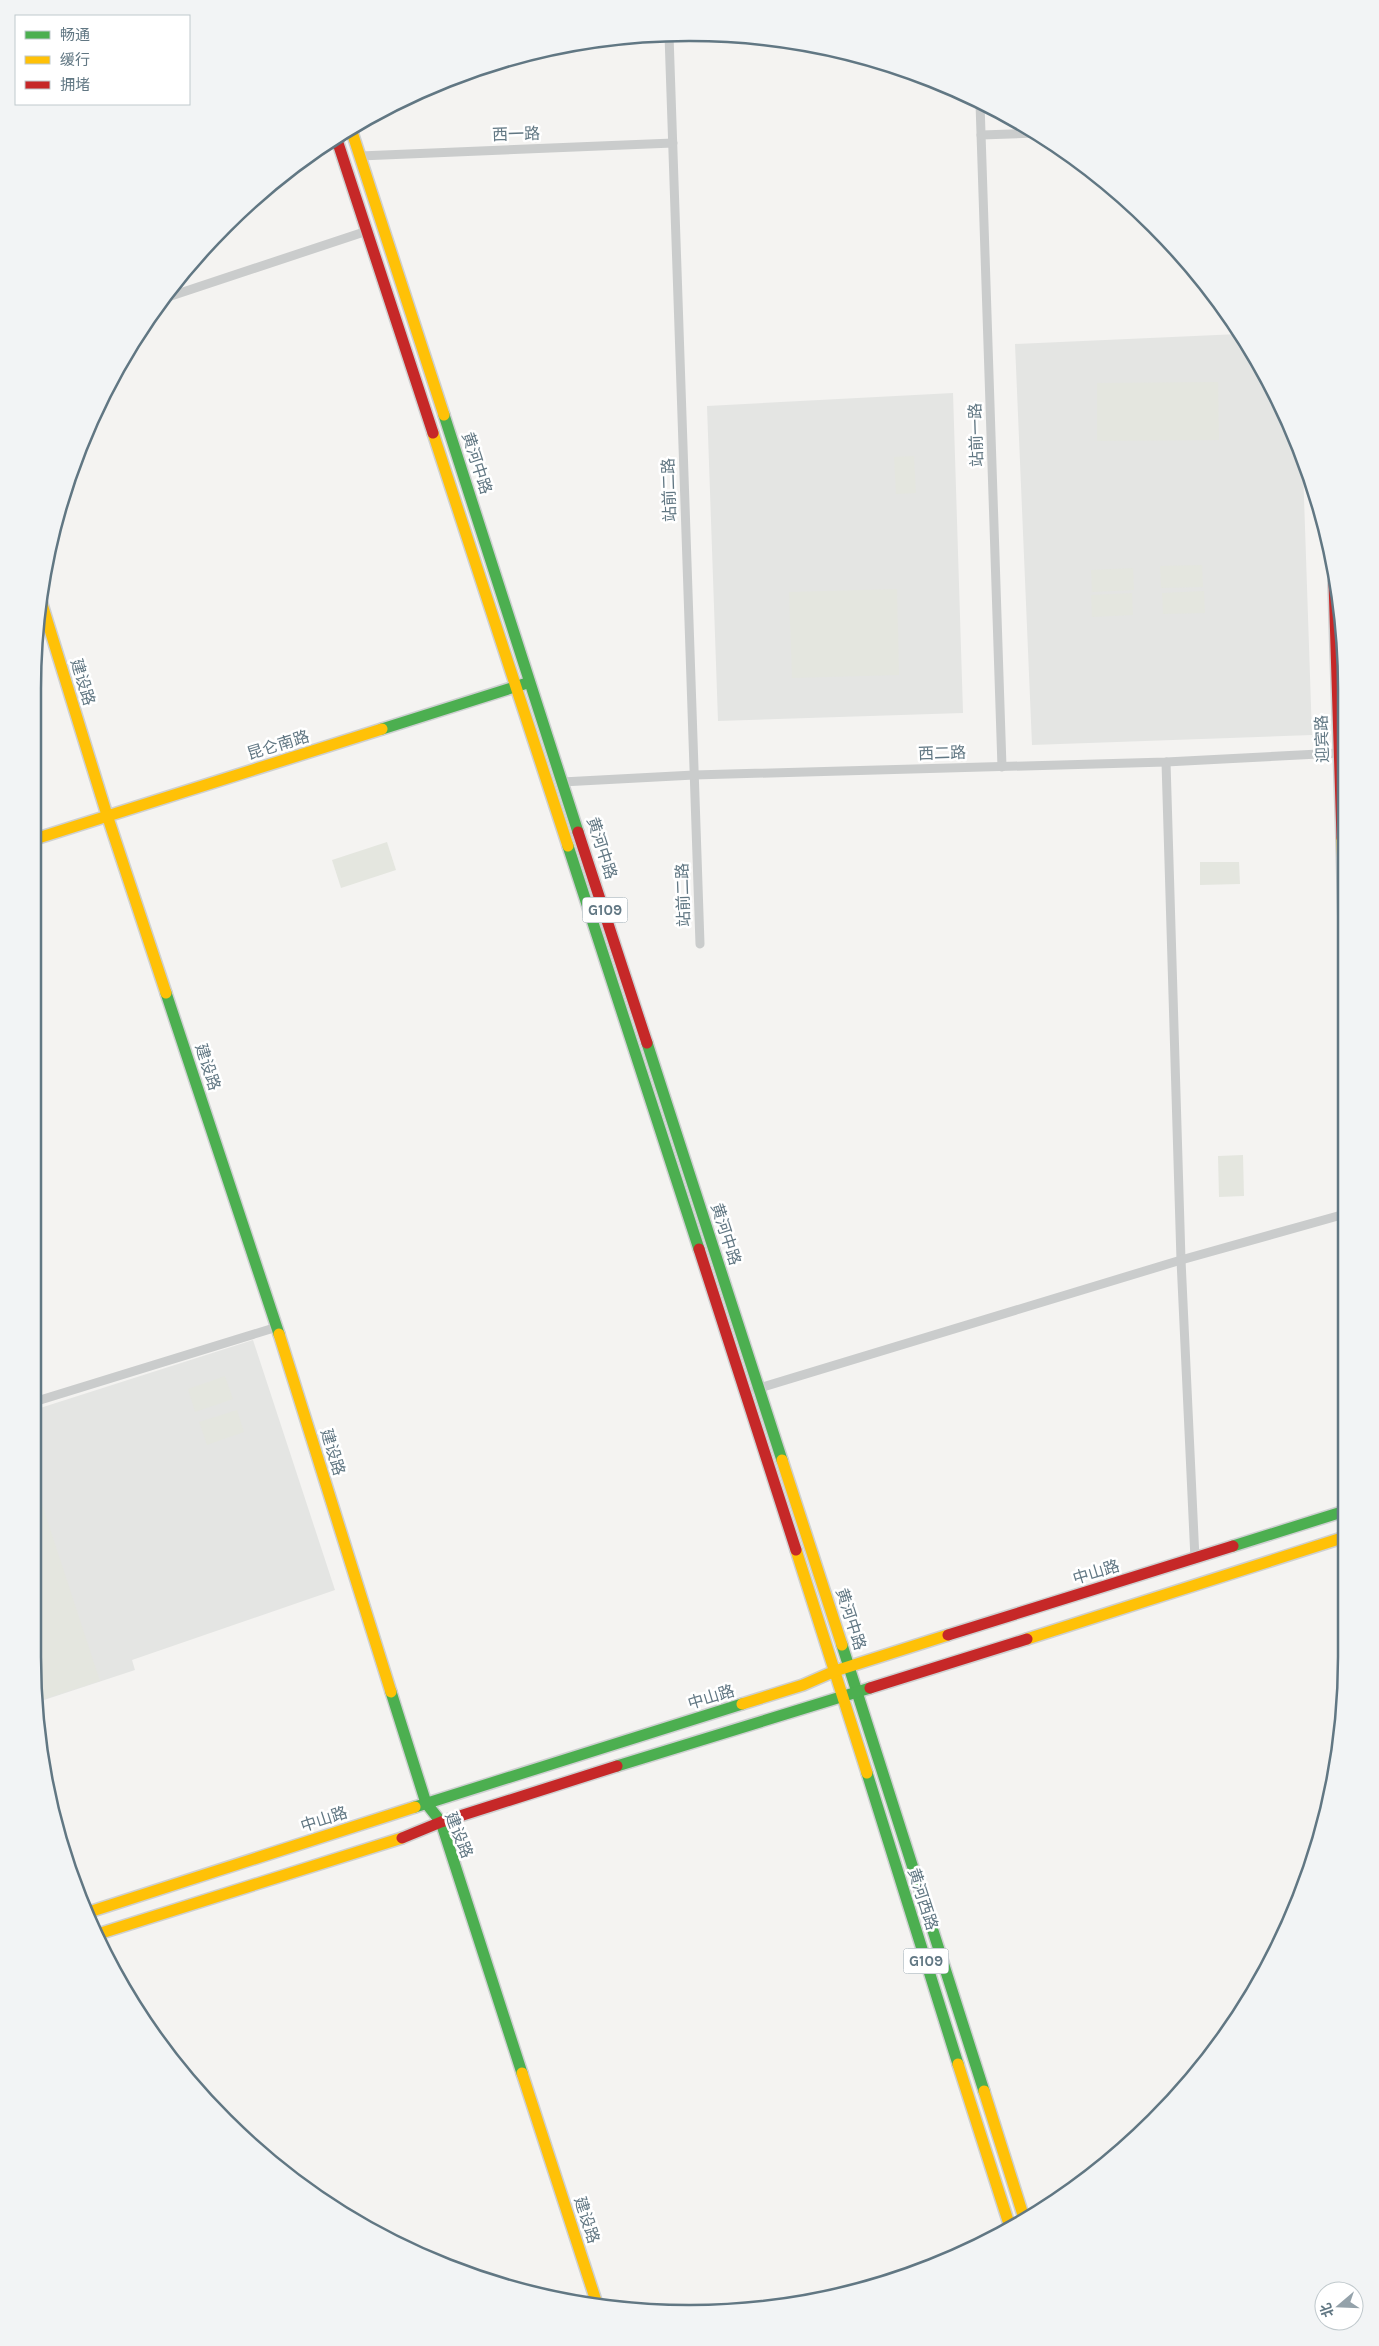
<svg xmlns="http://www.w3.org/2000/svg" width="1379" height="2346" font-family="Karla,'Noto Sans SC',sans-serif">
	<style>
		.built { fill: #e4e5e3 }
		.green { fill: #e4e6df }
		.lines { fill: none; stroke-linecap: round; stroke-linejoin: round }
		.fast-casing { stroke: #ced0d1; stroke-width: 14 }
		.slow-casing { stroke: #ced0d1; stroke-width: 14 }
		.jam-casing { stroke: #ced0d1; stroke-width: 14 }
		.street { stroke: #cacccc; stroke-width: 9 }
		.fast { stroke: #4caf50; stroke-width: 11 }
		.slow { stroke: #ffc107; stroke-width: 11 }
		.jam { stroke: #c62828; stroke-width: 11 }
		.labels { text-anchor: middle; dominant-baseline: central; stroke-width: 5; stroke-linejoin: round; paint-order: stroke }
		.shield { fill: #fff; stroke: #90a0a8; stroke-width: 1 }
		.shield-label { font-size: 15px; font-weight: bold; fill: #617783 }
		.street-label { font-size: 16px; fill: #617783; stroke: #fff }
		.rim { fill: none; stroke: #617783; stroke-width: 2.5 }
	</style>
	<rect width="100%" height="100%" fill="#f4f3f1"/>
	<!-- built -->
	<g class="built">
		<polygon points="1239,334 1259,361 1303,468 1312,735 1032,745 1015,344"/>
		<polygon points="953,393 963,713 718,721 707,406"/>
		<polygon points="253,1340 335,1590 132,1660 135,1670 38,1702 37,1409"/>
	</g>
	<!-- green -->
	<g class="green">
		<polygon points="1218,382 1219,440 1097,441 1097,383"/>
		<polygon points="914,456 916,493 896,494 894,457"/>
		<polygon points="1202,565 1203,587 1161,588 1160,566"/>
		<polygon points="1133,568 1134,590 1092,592 1091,570"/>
		<polygon points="897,589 899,675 792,678 789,592"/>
		<polygon points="1204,591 1205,613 1163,614 1162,593"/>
		<polygon points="1132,593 1133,615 1092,617 1091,595"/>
		<polygon points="387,842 396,870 341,888 332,860"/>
		<polygon points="1200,862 1239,862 1240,884 1200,885"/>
		<polygon points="1243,1155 1244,1196 1219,1197 1218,1156"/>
		<polygon points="225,1376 233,1399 195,1412 188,1389"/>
		<polygon points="237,1410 244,1432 207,1445 199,1422"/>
		<polygon points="37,1489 100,1681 38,1701"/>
	</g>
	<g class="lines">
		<!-- fast casing -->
		<g class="fast-casing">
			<g id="fast">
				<polyline points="444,415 578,832"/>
				<polyline points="382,729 524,684"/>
				<polyline points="568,846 699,1249"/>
				<polyline points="166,993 279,1334"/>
				<polyline points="647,1043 782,1460"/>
				<polyline points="1233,1546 1345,1511"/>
				<polyline points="842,1645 984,2091"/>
				<polyline points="391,1692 426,1803 441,1822 522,2073"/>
				<polyline points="617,1766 870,1688"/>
				<polyline points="867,1773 958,2064"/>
				<polyline points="415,1807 742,1704"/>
			</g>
		</g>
		<!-- slow casing -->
		<g class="slow-casing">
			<g id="slow">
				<polyline points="351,129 444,415"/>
				<polyline points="433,433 568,846"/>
				<polyline points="42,604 107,815 166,993"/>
				<polyline points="1342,838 1345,956"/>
				<polyline points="35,839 382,729"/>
				<polyline points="279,1334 391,1692"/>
				<polyline points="782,1460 842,1645"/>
				<polyline points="796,1550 867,1773"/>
				<polyline points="1027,1639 1345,1537"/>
				<polyline points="742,1704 803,1685 835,1671 948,1635"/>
				<polyline points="86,1913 415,1807"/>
				<polyline points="95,1935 402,1838"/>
				<polyline points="958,2064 1010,2227"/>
				<polyline points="522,2073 598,2307"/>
				<polyline points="984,2091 1024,2218"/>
			</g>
		</g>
		<!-- jam casing -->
		<g class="jam-casing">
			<g id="jam">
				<polyline points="336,137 433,433"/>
				<polyline points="1334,582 1342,838"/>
				<polyline points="578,832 647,1043"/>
				<polyline points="699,1249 796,1550"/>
				<polyline points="948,1635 1233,1546"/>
				<polyline points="870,1688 1027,1639"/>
				<polyline points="402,1838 441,1822 617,1766"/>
			</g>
		</g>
		<!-- street -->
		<g class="street">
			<polyline points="669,35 700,944"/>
			<polyline points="980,103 1002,767"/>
			<polyline points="981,135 1035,133"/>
			<polyline points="360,156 673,143"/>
			<polyline points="165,298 367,231"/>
			<polyline points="1166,762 1181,1260 1195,1559"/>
			<polyline points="562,782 694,775 1166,762 1338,753"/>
			<polyline points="756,1389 1181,1260 1345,1214"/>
			<polyline points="37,1401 277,1327"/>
		</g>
		<!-- fast -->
		<use href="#fast" class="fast"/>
		<!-- slow -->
		<use href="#slow" class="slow"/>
		<!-- jam -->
		<use href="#jam" class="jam"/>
	</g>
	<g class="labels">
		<!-- shield labels -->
		<g class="shield">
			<rect x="582.5" y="897.5" width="45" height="25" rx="4"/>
			<rect x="903.5" y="1948.5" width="45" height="25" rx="4"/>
		</g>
		<g class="shield-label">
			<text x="605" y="910">G109</text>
			<text x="926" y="1961">G109</text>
		</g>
		<!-- street labels -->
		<g class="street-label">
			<text transform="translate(516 134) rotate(-2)">西一路</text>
			<text transform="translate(976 435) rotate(-92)">站前一路</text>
			<text transform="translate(477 463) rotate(72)">黄河中路</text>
			<text transform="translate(669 490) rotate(-92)">站前二路</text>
			<text transform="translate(83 682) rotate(73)">建设路</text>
			<text transform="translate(1322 739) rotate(-92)">迎宾路</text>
			<text transform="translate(278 745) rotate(-17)">昆仑南路</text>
			<text transform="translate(942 753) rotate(-2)">西二路</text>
			<text transform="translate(602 848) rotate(72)">黄河中路</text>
			<text transform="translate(683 895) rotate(-92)">站前二路</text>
			<text transform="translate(208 1067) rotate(72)">建设路</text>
			<text transform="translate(726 1234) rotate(72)">黄河中路</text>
			<text transform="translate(333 1452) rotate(73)">建设路</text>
			<text transform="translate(1096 1572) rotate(-17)">中山路</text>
			<text transform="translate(851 1619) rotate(72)">黄河中路</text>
			<text transform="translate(711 1697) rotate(-17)">中山路</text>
			<text transform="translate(324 1819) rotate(-18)">中山路</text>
			<text transform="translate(459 1835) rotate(68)">建设路</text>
			<text transform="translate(923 1899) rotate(72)">黄河西路</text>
			<text transform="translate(587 2220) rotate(72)">建设路</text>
		</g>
	</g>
	<!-- crop -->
	<path d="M0 0H1379V2346H0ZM689 41H690A648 648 0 0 1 1338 689V1657A648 648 0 0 1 690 2305H689A648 648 0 0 1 41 1657V689A648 648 0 0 1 689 41Z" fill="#f2f4f5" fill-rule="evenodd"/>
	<path class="rim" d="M689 41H690A648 648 0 0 1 1338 689V1657A648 648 0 0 1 690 2305H689A648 648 0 0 1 41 1657V689A648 648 0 0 1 689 41Z"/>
	<!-- legend -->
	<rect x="15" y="15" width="175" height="90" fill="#ffffff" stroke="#c0c9cd"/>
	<rect x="25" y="31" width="25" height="8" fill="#4caf50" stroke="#c0c9cd"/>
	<text x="60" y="40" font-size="15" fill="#617783">畅通</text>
	<rect x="25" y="56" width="25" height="8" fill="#ffc107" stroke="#c0c9cd"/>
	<text x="60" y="65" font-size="15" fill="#617783">缓行</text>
	<rect x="25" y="81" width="25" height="8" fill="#c62828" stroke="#c0c9cd"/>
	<text x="60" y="90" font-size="15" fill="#617783">拥堵</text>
	<!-- north arrow -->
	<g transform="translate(1339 2306) rotate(251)"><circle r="24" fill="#ffffff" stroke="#c0c9cd"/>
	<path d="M0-4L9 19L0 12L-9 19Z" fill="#94a2aa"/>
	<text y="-8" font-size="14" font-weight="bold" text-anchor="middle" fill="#617783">北</text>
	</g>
</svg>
